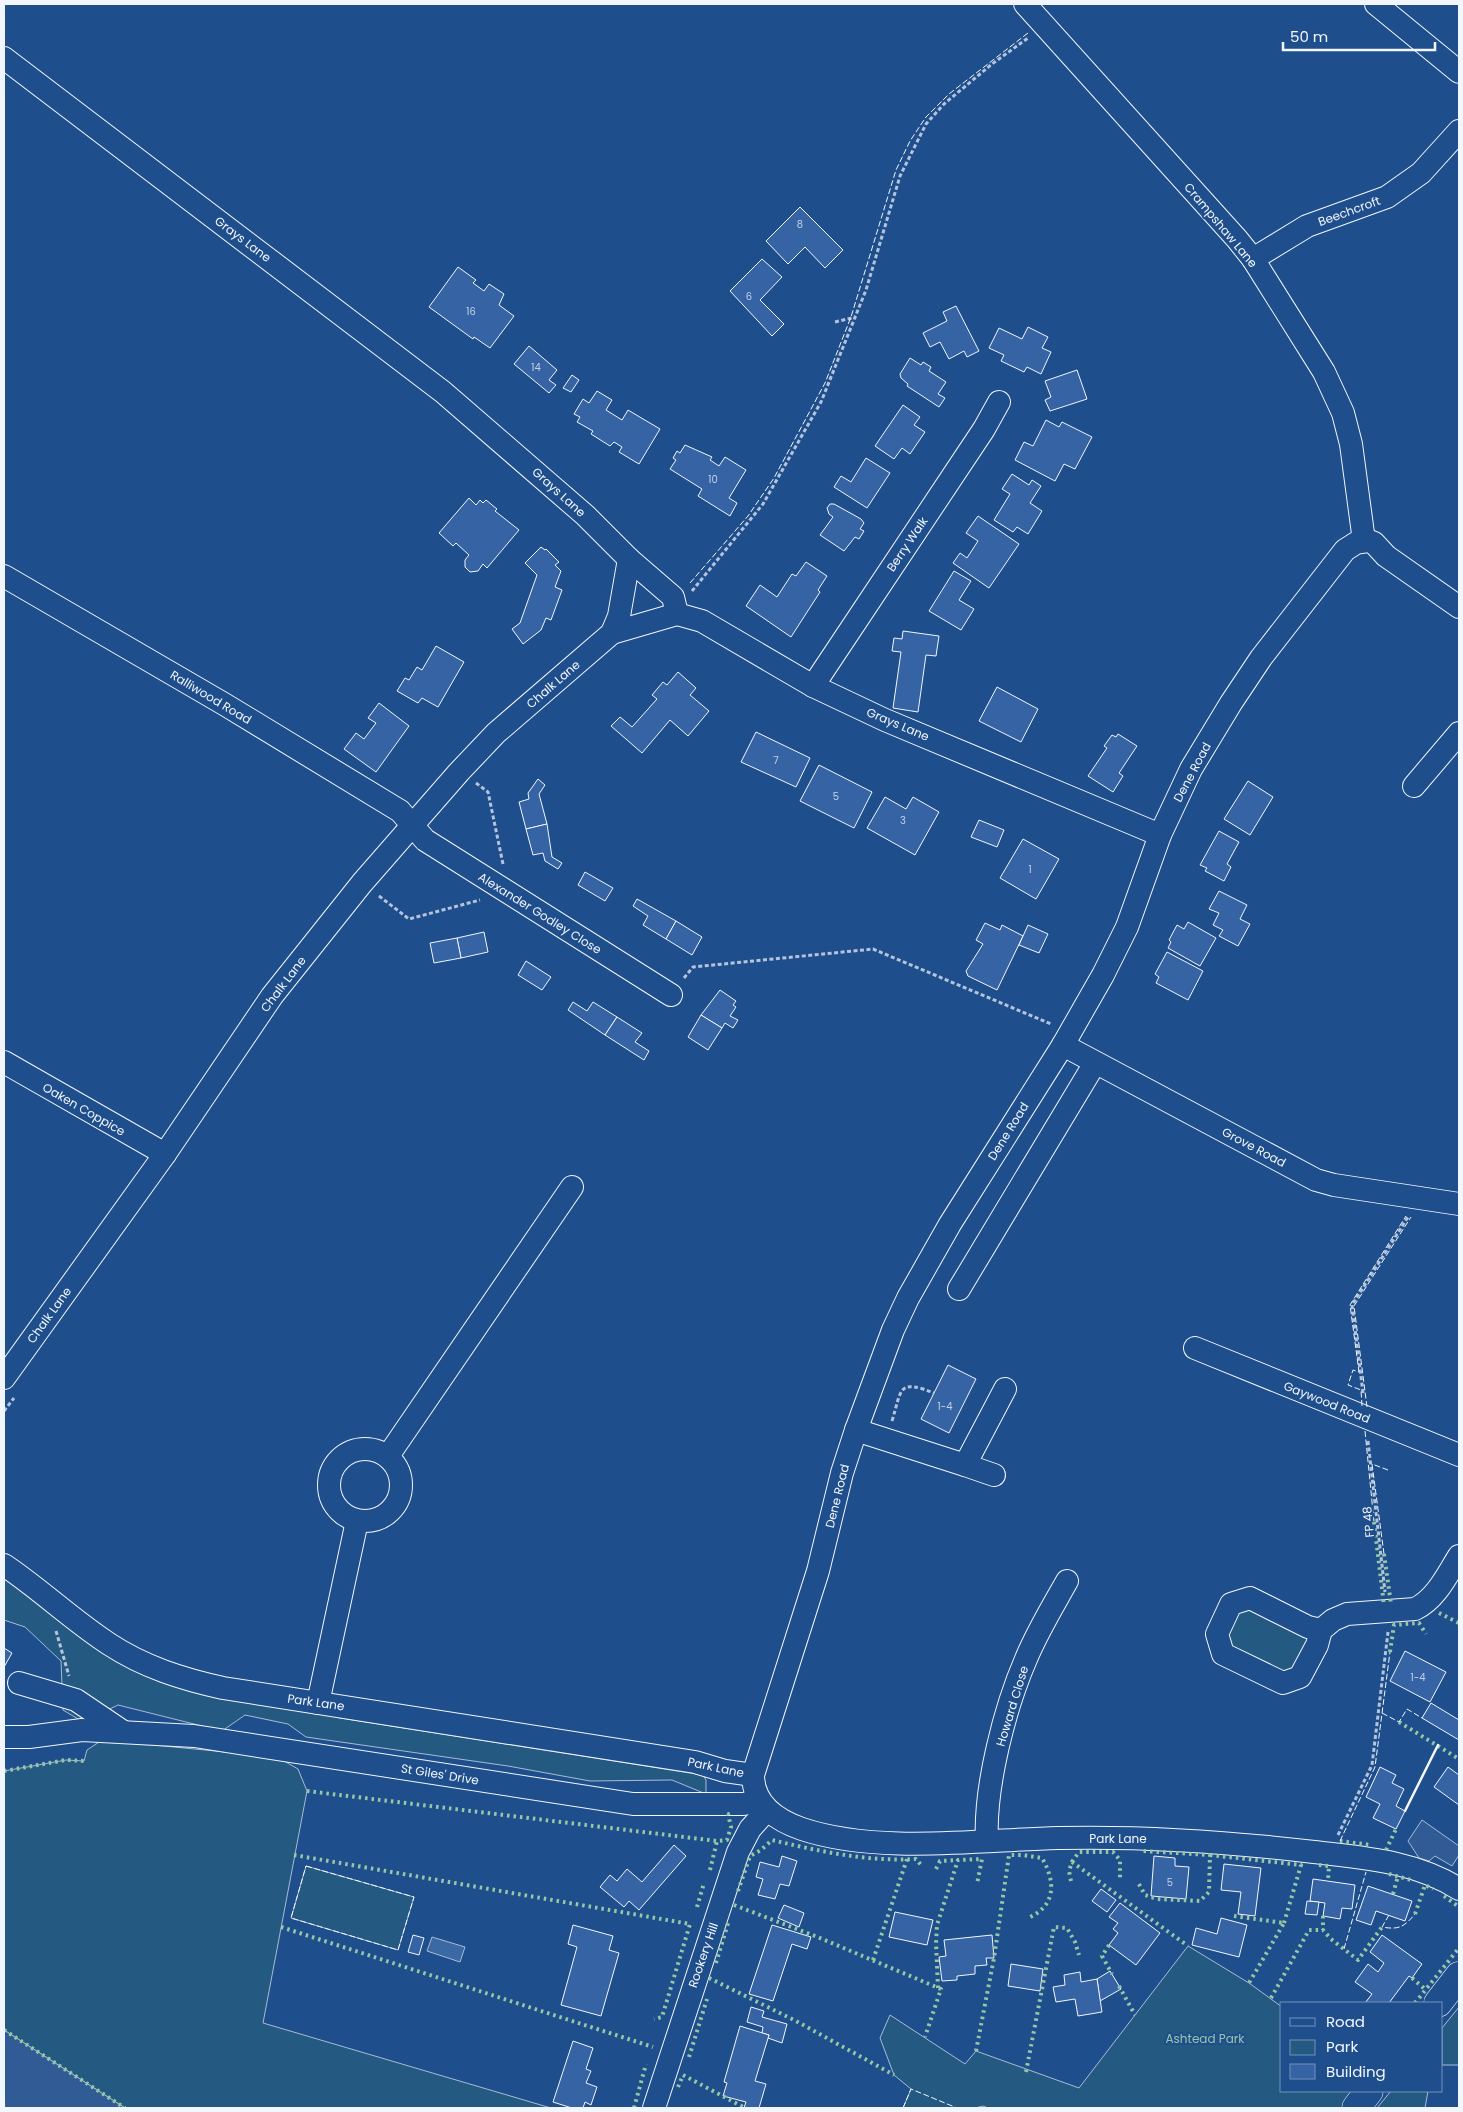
<svg xmlns="http://www.w3.org/2000/svg" width="1463" height="2112" font-family="Poppins,sans-serif">
	<style>
		.green { fill: #245a82; stroke: #a8bbd7 }
		.parking { fill: #305b95; stroke: #a8bbd7 }
		.water { fill: #3b69a3; stroke: #a8bbd7 }
		.building { fill: #3563a3; stroke: #f2f6ff }
		.lines { fill: none; stroke-linecap: round; stroke-linejoin: round }
		.minor-casing { stroke: #f2f6ff; stroke-width: 24 }
		.highway-casing { stroke: #f2f6ff; stroke-width: 29 }
		.path { stroke: #b3c4dc; stroke-width: 3; stroke-dasharray: 4 2.5; stroke-linecap: butt }
		.minor { stroke: #1f4e8c; stroke-width: 22 }
		.highway { stroke: #1f4e8c; stroke-width: 28 }
		.hedge { stroke: #97c8a6; stroke-width: 4; stroke-dasharray: 2.5 4; stroke-linecap: butt }
		.fence { stroke: #f2f6ff; stroke-width: 1; stroke-dasharray: 6 2.5; stroke-linecap: butt }
		.wall { stroke: #f2f6ff; stroke-width: 2.5 }
		.labels { text-anchor: middle; dominant-baseline: central; stroke-width: 4; stroke-linejoin: round; paint-order: stroke }
		.number-label { font-size: 10px; fill: #c3d1e8 }
		.street-label { font-size: 12px; fill: #f2f6ff; stroke: #1f4e8c }
		.park-label { font-size: 12px; fill: #97c8a6; stroke: #1f4e8c }
	</style>
	<rect width="100%" height="100%" fill="#1f4e8c"/>
	<!-- green -->
	<g class="green">
		<polygon points="4,1574 103,1646 340,1718 703,1775 706,1780 706,1794 672,1780 590,1781 508,1766 306,1737 288,1724 245,1715 222,1731 118,1705 83,1722 63,1710 61,1661 25,1627 4,1620"/>
		<polygon points="1252,1607 1310,1635 1297,1669 1283,1674 1230,1647 1225,1631 1235,1612"/>
		<polygon points="102,1740 277,1757 298,1769 307,1791 263,2023 551,2108 125,2108 4,2030 4,1771 66,1760 84,1761 87,1750"/>
		<polygon points="306,1866 414,1897 398,1950 291,1918"/>
		<polygon points="1188,1946 1249,1983 1282,2007 1282,2091 1358,2091 1344,2108 988,2108 983,2106 975,2108 903,2108 911,2089 894,2075 880,2038 890,2015 965,2064 976,2051 1079,2088"/>
		<polygon points="1459,2007 1459,2065 1442,2065 1442,2028"/>
		<polygon points="1391,2091 1428,2091 1425,2108 1377,2108"/>
	</g>
	<!-- parking -->
	<g class="parking">
		<polygon points="1422,1820 1459,1846 1459,1855 1452,1866 1435,1856 1429,1861 1419,1858 1408,1841"/>
		<polygon points="4,2030 125,2108 4,2108"/>
	</g>
	<!-- water -->
	<polygon class="water" points="432,1937 465,1947 460,1962 427,1951"/>
	<!-- building -->
	<g class="building">
		<polygon points="800,207 843,250 825,268 805,247 788,264 766,241"/>
		<polygon points="762,259 782,277 760,300 784,324 772,336 730,291"/>
		<polygon points="458,267 476,280 473,283 484,291 489,284 504,294 499,305 514,316 490,348 474,337 473,339 429,307"/>
		<polygon points="956,306 979,351 967,357 964,351 949,359 940,342 930,347 923,333 947,321 943,312"/>
		<polygon points="1028,327 1048,337 1042,348 1051,352 1041,374 1027,367 1024,372 1001,361 1004,355 989,348 999,328 1022,339"/>
		<polygon points="529,346 557,370 549,380 556,385 549,393 514,364"/>
		<polygon points="910,358 921,365 923,362 931,367 929,371 946,382 938,394 945,398 939,407 907,386 908,384 901,378 900,374"/>
		<polygon points="1077,370 1087,399 1050,411 1045,400 1051,397 1045,381"/>
		<polygon points="572,375 579,380 571,392 563,388"/>
		<polygon points="597,391 612,400 606,410 622,420 628,410 660,429 639,464 619,452 622,447 614,442 610,446 591,434 593,431 577,422 580,417 574,414 583,399 589,403"/>
		<polygon points="903,405 920,417 914,425 925,432 910,454 902,448 894,459 875,446"/>
		<polygon points="1046,420 1059,427 1062,422 1092,437 1075,469 1064,464 1055,481 1015,460 1024,442 1033,446"/>
		<polygon points="685,445 712,457 710,460 719,466 725,457 746,470 729,498 737,503 730,516 698,496 702,489 670,469 676,460 673,458 677,451 680,453"/>
		<polygon points="866,458 890,473 867,508 834,487 841,476 851,482"/>
		<polygon points="1012,474 1029,485 1032,480 1041,486 1030,503 1042,511 1028,534 1017,527 1013,532 994,520 1010,494 1002,489"/>
		<polygon points="469,498 476,505 480,500 483,503 486,500 497,509 495,511 519,530 487,568 483,564 478,571 470,572 465,567 465,560 469,555 456,543 453,546 439,533"/>
		<polygon points="830,504 834,504 861,519 864,523 860,529 864,531 859,539 855,537 844,551 820,535 833,517 829,514 827,508"/>
		<polygon points="978,516 1019,544 989,588 953,563 960,553 967,558 978,541 966,533"/>
		<polygon points="541,547 545,550 546,549 559,562 555,565 561,571 555,587 562,590 551,620 546,618 541,630 523,644 512,629 520,623 537,575 525,563"/>
		<polygon points="806,562 827,576 818,590 820,592 791,637 746,606 760,585 777,597 792,574 796,576"/>
		<polygon points="954,571 971,581 959,600 974,609 961,630 929,611"/>
		<polygon points="903,631 939,636 936,656 926,655 918,712 893,708 901,652 892,651 894,638 902,639"/>
		<polygon points="436,646 464,662 438,707 422,698 418,703 397,691 405,678 409,680 417,667 422,670"/>
		<polygon points="678,672 696,688 690,695 709,711 688,736 670,720 642,753 611,726 620,717 632,727 657,699 652,695 663,682 667,685"/>
		<polygon points="997,687 1038,709 1021,742 979,721"/>
		<polygon points="379,703 409,726 376,772 344,749 356,733 364,739 376,723 368,718"/>
		<polygon points="756,732 810,758 796,787 741,762"/>
		<polygon points="1118,734 1137,746 1119,773 1123,776 1113,792 1088,776 1107,748 1104,746 1112,735 1116,737"/>
		<polygon points="819,765 872,792 854,828 800,801"/>
		<polygon points="538,779 545,785 539,794 547,824 526,829 519,802 529,799 528,793"/>
		<polygon points="1248,781 1273,797 1250,835 1224,819"/>
		<polygon points="885,797 906,809 913,797 939,812 915,855 867,828"/>
		<polygon points="979,820 1004,830 997,847 971,837"/>
		<polygon points="547,824 552,857 562,863 558,869 545,861 543,853 533,855 526,829"/>
		<polygon points="1219,831 1239,842 1227,864 1231,867 1224,881 1205,871 1207,868 1200,865"/>
		<polygon points="1023,839 1059,859 1036,899 1000,878"/>
		<polygon points="585,872 613,888 605,901 578,885"/>
		<polygon points="1219,891 1247,905 1240,919 1250,924 1238,946 1219,936 1223,930 1213,925 1219,913 1209,909"/>
		<polygon points="637,899 676,921 666,939 643,925 648,916 633,906"/>
		<polygon points="676,921 702,937 692,955 666,939"/>
		<polygon points="1188,922 1216,938 1200,966 1168,948 1171,942 1169,940 1177,925 1184,929"/>
		<polygon points="985,923 1000,930 1002,925 1023,936 997,990 968,976 966,971 983,944 976,940"/>
		<polygon points="1028,925 1048,934 1039,953 1019,945"/>
		<polygon points="484,932 488,952 461,958 457,938"/>
		<polygon points="457,938 461,958 434,963 430,943"/>
		<polygon points="1167,952 1203,971 1188,1000 1156,983 1159,977 1155,974"/>
		<polygon points="526,961 551,977 542,990 518,975"/>
		<polygon points="720,990 736,1001 733,1005 736,1007 730,1016 738,1020 733,1028 725,1023 722,1028 701,1015"/>
		<polygon points="573,1002 587,1011 593,1002 617,1017 605,1035 568,1010"/>
		<polygon points="701,1015 722,1028 708,1050 688,1037"/>
		<polygon points="617,1017 642,1033 635,1042 649,1051 644,1060 605,1035"/>
		<polygon points="948,1365 976,1379 949,1433 921,1419"/>
		<polygon points="4,1648 12,1653 4,1667"/>
		<polygon points="1405,1651 1446,1672 1430,1702 1390,1681"/>
		<polygon points="1431,1703 1459,1720 1459,1740 1422,1718"/>
		<polygon points="1380,1767 1396,1775 1392,1783 1404,1789 1396,1806 1405,1811 1396,1829 1373,1818 1380,1804 1366,1797"/>
		<polygon points="1448,1767 1459,1775 1459,1805 1434,1787"/>
		<polygon points="674,1845 686,1856 639,1910 629,1901 624,1907 600,1887 610,1875 617,1881 627,1869 642,1882"/>
		<polygon points="782,1856 797,1861 789,1886 780,1884 775,1899 758,1895 763,1879 756,1877 760,1862 779,1867"/>
		<polygon points="1154,1856 1175,1858 1175,1866 1189,1867 1186,1899 1151,1896"/>
		<polygon points="1224,1864 1261,1868 1255,1916 1238,1914 1241,1892 1221,1890"/>
		<polygon points="1313,1879 1355,1885 1352,1909 1342,1908 1340,1919 1323,1916 1325,1903 1310,1901"/>
		<polygon points="1368,1886 1412,1901 1405,1921 1376,1911 1371,1925 1356,1920"/>
		<polygon points="1101,1889 1116,1900 1107,1912 1092,1901"/>
		<polygon points="1307,1901 1319,1902 1317,1915 1305,1914"/>
		<polygon points="1120,1903 1160,1933 1136,1965 1109,1945 1118,1933 1113,1929 1118,1923 1109,1917"/>
		<polygon points="784,1905 804,1913 799,1927 778,1918"/>
		<polygon points="895,1912 933,1920 927,1945 889,1937"/>
		<polygon points="1221,1918 1247,1925 1239,1957 1192,1945 1196,1928 1217,1934"/>
		<polygon points="573,1925 613,1936 609,1950 619,1953 601,2016 561,2005 577,1947 568,1944"/>
		<polygon points="772,1925 811,1937 807,1949 792,1944 773,2001 749,1994"/>
		<polygon points="413,1935 424,1938 419,1955 408,1952"/>
		<polygon points="992,1935 994,1958 986,1958 987,1965 975,1966 975,1974 957,1976 957,1980 942,1981 939,1957 946,1956 944,1940"/>
		<polygon points="1382,1935 1422,1964 1412,1978 1409,1976 1389,2003 1365,2003 1372,1994 1355,1982 1368,1964 1378,1972 1384,1963 1370,1952"/>
		<polygon points="1011,1964 1043,1969 1040,1991 1008,1986"/>
		<polygon points="1110,1971 1121,1989 1100,2001 1097,1979"/>
		<polygon points="1080,1972 1081,1982 1097,1979 1102,2012 1078,2016 1075,1999 1056,2002 1053,1987 1065,1985 1064,1975"/>
		<polygon points="751,2007 764,2011 762,2017 787,2024 782,2043 768,2038 769,2035 762,2033 763,2027 747,2022"/>
		<polygon points="740,2026 769,2035 755,2081 766,2084 759,2108 744,2108 746,2102 723,2096 727,2083 724,2082"/>
		<polygon points="573,2041 593,2048 586,2069 591,2071 586,2083 597,2087 591,2105 585,2102 583,2108 572,2108 553,2102"/>
	</g>
	<g class="lines">
		<!-- minor casing -->
		<g class="minor-casing">
			<g id="minor">
				<polyline points="1025,4 1237,239 1253,259 1324,372 1343,413 1351,444 1364,541"/>
				<polyline points="1376,4 1459,72"/>
				<polyline points="4,58 443,392 585,515 629,559 673,597 677,614"/>
				<polyline points="1253,259 1307,226 1387,197 1421,173 1459,131"/>
				<polyline points="4,576 224,704 400,811 425,840 671,995"/>
				<path d="M1459,607L1386,556L1374,543L1369,541L1356,543L1345,550L1261,658L1231,703L1191,769L1160,835L1127,927L1103,975L1063,1045L950,1224L908,1298L893,1330L856,1430L842,1473L818,1571L753,1775C753,1804 776,1820 802,1829C877,1854 979,1840 1058,1838C1144,1836 1229,1842 1314,1852C1365,1858 1415,1861 1459,1889"/>
				<polyline points="677,614 702,621 813,686 885,720 1160,835"/>
				<polyline points="612,633 619,616 629,559"/>
				<polyline points="813,686 984,429 999,402"/>
				<polyline points="1414,786 1459,733"/>
				<polyline points="1063,1045 1316,1180 1334,1185 1459,1204"/>
				<polyline points="4,1062 165,1154"/>
				<polyline points="959,1289 1095,1063"/>
				<polyline points="1195,1348 1459,1455"/>
				<polyline points="4,1378 165,1154 272,996 362,883 459,772 496,733 612,633 677,614"/>
				<polyline points="856,1430 965,1465 1005,1389"/>
				<circle cx="365" cy="1485" r="36"/>
				<polyline points="388,1456 572,1187"/>
				<polyline points="965,1465 994,1475"/>
				<path d="M4,1565C40,1589 72,1620 109,1644C144,1667 182,1679 223,1688L695,1762L725,1771L753,1775"/>
				<path d="M1321,1630L1308,1627L1250,1598L1231,1604L1217,1634L1223,1654L1283,1683L1300,1677L1317,1645L1321,1630L1333,1620L1347,1614L1415,1609C1436,1599 1447,1575 1459,1556"/>
				<polyline points="19,1683 76,1700 122,1731"/>
				<polyline points="318,1703 357,1521"/>
				<polyline points="4,1737 29,1737 82,1730 194,1736 633,1804 744,1804 758,1800"/>
				<path d="M987,1841C984,1788 1005,1707 1026,1659C1037,1632 1053,1606 1067,1581"/>
				<polyline points="654,2108 738,1852 750,1829 767,1810"/>
			</g>
		</g>
		<!-- highway casing -->
		<g class="highway-casing">
			<g id="highway">
				<polyline points="1438,2003 1459,1976"/>
				<polyline points="1356,2108 1369,2091"/>
			</g>
		</g>
		<!-- path -->
		<g class="path">
			<polyline points="835,322 856,317"/>
			<polyline points="692,591 763,504 821,402 866,290 900,176 926,124 944,104 992,64 1028,38"/>
			<polyline points="476,783 488,792 503,864"/>
			<polyline points="379,896 409,919 480,900"/>
			<polyline points="684,978 693,967 873,949 1051,1024"/>
			<polyline points="1363,1393 1352,1305 1408,1217"/>
			<polyline points="4,1411 14,1398"/>
			<path d="M892,1421C902,1388 898,1379 934,1393"/>
			<polyline points="1368,1441 1385,1592"/>
			<polyline points="56,1631 69,1676"/>
			<polyline points="1338,1835 1372,1765 1388,1632"/>
		</g>
		<!-- minor -->
		<use href="#minor" class="minor"/>
		<!-- highway -->
		<use href="#highway" class="highway"/>
		<!-- hedge -->
		<g class="hedge">
			<polyline points="1374,1522 1384,1605"/>
			<polyline points="1384,1554 1391,1604"/>
			<polyline points="1439,1613 1459,1623"/>
			<polyline points="1390,1652 1394,1625 1419,1623 1426,1634"/>
			<polyline points="1399,1722 1459,1759"/>
			<polyline points="4,1771 66,1760 84,1761"/>
			<polyline points="307,1791 717,1841 727,1840 731,1827 728,1814 725,1813"/>
			<polyline points="1340,1841 1371,1845"/>
			<polyline points="1386,1850 1396,1829"/>
			<polyline points="294,1855 690,1924 662,2017 654,2019"/>
			<polyline points="1210,1855 1301,1865 1284,1923"/>
			<polyline points="1072,1862 1079,1852 1113,1852 1120,1860 1120,1878"/>
			<polyline points="1319,1865 1329,1866 1328,1881"/>
			<polyline points="936,1869 940,1861 958,1860"/>
			<polyline points="710,1870 717,1841"/>
			<polyline points="1389,1874 1411,1880"/>
			<polyline points="1071,1881 1069,1871 1072,1862 1188,1946"/>
			<polyline points="1139,1884 1145,1895 1157,1899 1200,1901 1209,1892 1210,1855 1143,1851"/>
			<path d="M738,1891L750,1856L761,1850L772,1840C818,1851 868,1862 916,1859L921,1865"/>
			<polyline points="1393,1894 1398,1876"/>
			<polyline points="1444,1896 1459,1907"/>
			<polyline points="734,1905 815,1936 941,1989 925,2037"/>
			<polyline points="697,1907 704,1883"/>
			<polyline points="1415,1914 1425,1885 1433,1889"/>
			<polyline points="1234,1916 1284,1923 1249,1983"/>
			<polyline points="1323,1916 1323,1930"/>
			<polyline points="281,1927 653,2047"/>
			<polyline points="1109,1945 1102,1956 1112,1974"/>
			<polyline points="873,1960 907,1859"/>
			<polyline points="716,1963 729,1920"/>
			<polyline points="709,1978 796,2021 894,2075"/>
			<polyline points="1412,1978 1426,1990"/>
			<polyline points="1119,1986 1135,2015"/>
			<polyline points="938,1988 936,1943 937,1925 958,1860 982,1859 977,1884"/>
			<polyline points="1271,1998 1309,1930 1323,1930 1331,1939 1358,1960 1382,1927"/>
			<polyline points="1415,2003 1459,1948"/>
			<polyline points="4,2030 125,2108"/>
			<path d="M976,2051L994,1958L1009,1855H1023L1042,1858C1056,1882 1056,1906 1028,1918"/>
			<polyline points="689,2057 707,1999"/>
			<polyline points="1026,2072 1054,1927 1067,1928 1075,1942 1079,1955"/>
			<polyline points="678,2087 683,2075 745,2108"/>
			<polyline points="634,2108 646,2064"/>
		</g>
		<!-- fence -->
		<g class="fence">
			<polyline points="690,583 748,516 774,478 825,383 851,317 896,170 910,141 926,117 949,94 1028,33"/>
			<polyline points="1362,1406 1361,1390 1348,1385 1353,1370 1359,1372 1350,1305 1406,1216"/>
			<polyline points="1367,1407 1354,1306 1411,1217"/>
			<polyline points="1365,1431 1374,1522"/>
			<polyline points="1384,1554 1372,1464 1388,1470"/>
			<polyline points="1382,1713 1399,1722 1407,1709 1422,1718"/>
			<polyline points="1340,1841 1375,1767 1390,1652"/>
			<polygon points="306,1866 414,1897 398,1950 291,1918"/>
			<path d="M1389,1915L1382,1927C1399,1930 1404,1927 1415,1914"/>
			<polyline points="1344,1949 1366,1872"/>
			<polyline points="903,2108 911,2089 957,2108"/>
		</g>
		<!-- wall -->
		<polyline class="wall" points="1405,1811 1438,1745"/>
	</g>
	<g class="labels">
		<!-- number labels -->
		<g class="number-label">
			<text x="800" y="224">8</text>
			<text x="749" y="296">6</text>
			<text x="471" y="311">16</text>
			<text x="536" y="367">14</text>
			<text x="713" y="479">10</text>
			<text x="776" y="760">7</text>
			<text x="836" y="796">5</text>
			<text x="903" y="820">3</text>
			<text x="1030" y="869">1</text>
			<text x="945" y="1406">1-4</text>
			<text x="1418" y="1677">1-4</text>
			<text x="1170" y="1882">5</text>
		</g>
		<!-- street labels -->
		<g class="street-label">
			<text transform="translate(1349 211) rotate(-20)">Beechcroft</text>
			<text transform="translate(1221 225) rotate(50)">Crampshaw Lane</text>
			<text transform="translate(243 239) rotate(37)">Grays Lane</text>
			<text transform="translate(559 492) rotate(42)">Grays Lane</text>
			<text transform="translate(907 544) rotate(-56)">Berry Walk</text>
			<text transform="translate(553 684) rotate(-41)">Chalk Lane</text>
			<text transform="translate(211 697) rotate(31)">Ralliwood Road</text>
			<text transform="translate(898 724) rotate(23)">Grays Lane</text>
			<text transform="translate(1192 772) rotate(-62)">Dene Road</text>
			<text transform="translate(540 913) rotate(32)">Alexander Godley Close</text>
			<text transform="translate(283 984) rotate(-53)">Chalk Lane</text>
			<text transform="translate(84 1109) rotate(30)">Oaken Coppice</text>
			<text transform="translate(1008 1131) rotate(-58)">Dene Road</text>
			<text transform="translate(1254 1147) rotate(28)">Grove Road</text>
			<text transform="translate(49 1315) rotate(-54)">Chalk Lane</text>
			<text transform="translate(1327 1402) rotate(22)">Gaywood Road</text>
			<text transform="translate(837 1496) rotate(-76)">Dene Road</text>
			<text transform="translate(1368 1522) rotate(-96)">FP 48</text>
			<text transform="translate(316 1702) rotate(8)">Park Lane</text>
			<text transform="translate(1012 1706) rotate(-73)">Howard Close</text>
			<text transform="translate(716 1767) rotate(12)">Park Lane</text>
			<text transform="translate(440 1774) rotate(9)">St Giles' Drive</text>
			<text x="1118" y="1838">Park Lane</text>
			<text transform="translate(703 1955) rotate(-71)">Rookery Hill</text>
		</g>
		<!-- park labels -->
		<g class="park-label">
			<text x="1205" y="2038">Ashtead Park</text>
		</g>
	</g>
	<!-- border -->
	<rect width="1463" height="2112" fill="none" stroke="#f2f6ff" stroke-width="10"/>
	<!-- legend -->
	<rect x="1280" y="2002" width="162" height="90" fill="#1f4e8c" stroke="#7391ba"/>
	<rect x="1290" y="2018" width="25" height="8" fill="#1f4e8c" stroke="#7391ba"/>
	<text x="1326" y="2027" font-size="15" fill="#f2f6ff">Road</text>
	<rect x="1290" y="2040" width="25" height="15" fill="#245a82" stroke="#7391ba"/>
	<text x="1326" y="2052" font-size="15" fill="#f2f6ff">Park</text>
	<rect x="1290" y="2064" width="25" height="15" fill="#3563a3" stroke="#7391ba"/>
	<text x="1326" y="2077" font-size="15" fill="#f2f6ff">Building</text>
	<!-- scale -->
	<path d="M1283 42v8h152v-8" fill="none" stroke="#f2f6ff" stroke-width="2.5"/>
	<text x="1290" y="42" font-size="15" fill="#f2f6ff" stroke="#1f4e8c" stroke-width="4" paint-order="stroke">50 m</text>
</svg>
